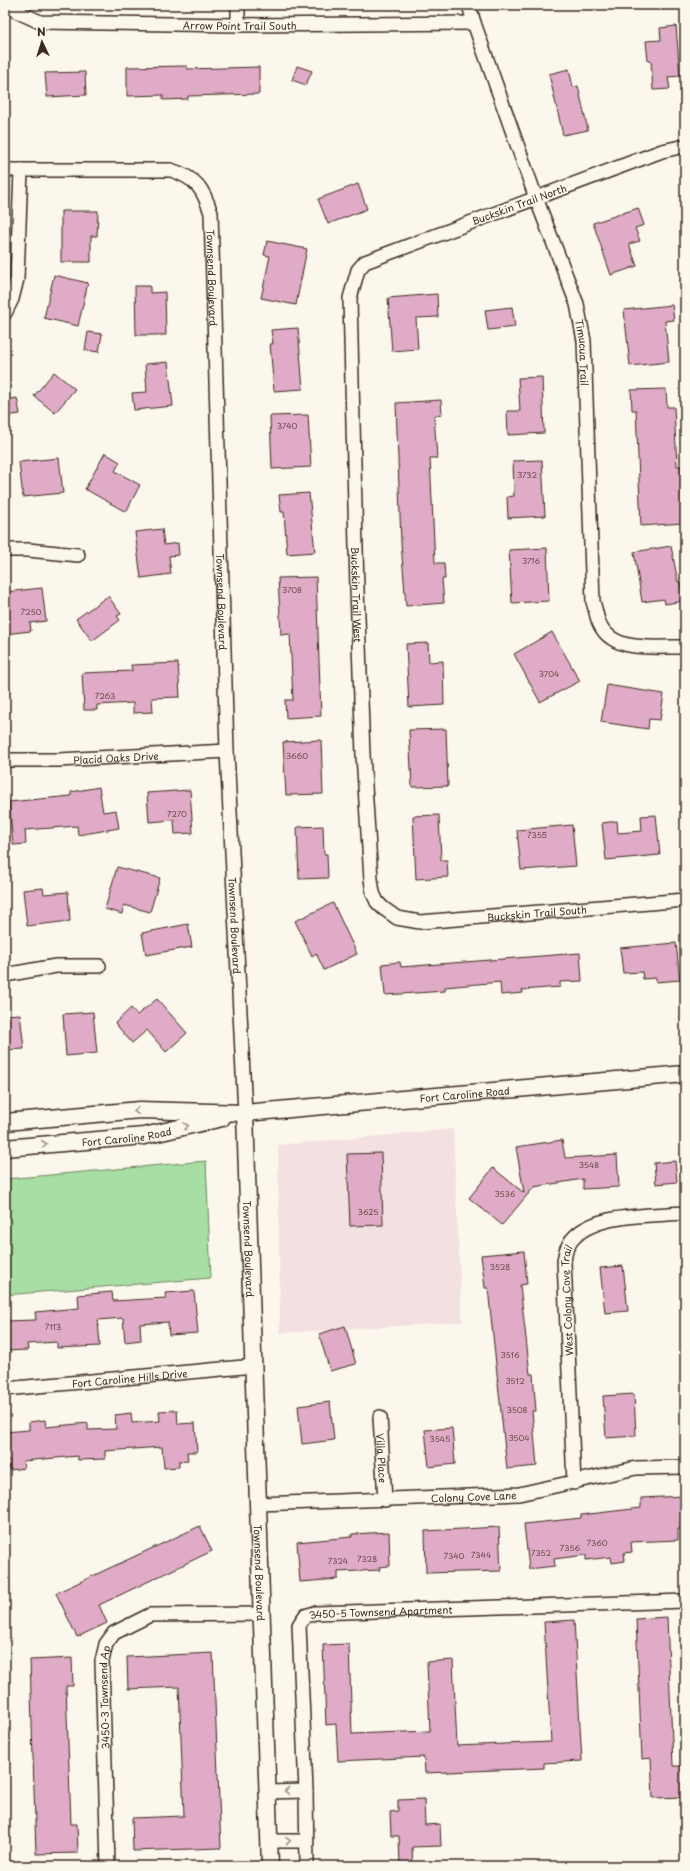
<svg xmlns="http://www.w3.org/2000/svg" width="690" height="1871" font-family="'Playpen Sans',sans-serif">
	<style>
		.built { fill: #f3e0e1 }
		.green { fill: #a6dea3; stroke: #708460 }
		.building { fill: #e0abc6; stroke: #3b2a1e }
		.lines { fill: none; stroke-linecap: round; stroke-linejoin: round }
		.minor-casing { stroke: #3b2a1e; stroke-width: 16 }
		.tertiary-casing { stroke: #3b2a1e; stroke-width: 19 }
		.minor { stroke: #fbf7ec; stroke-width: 13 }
		.tertiary { stroke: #fbf7ec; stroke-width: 16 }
		.oneway { stroke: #9b9085 }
		.labels { text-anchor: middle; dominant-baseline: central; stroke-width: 3; stroke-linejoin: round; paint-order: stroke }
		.number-label { font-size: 8px; fill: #644a48 }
		.street-label { font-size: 10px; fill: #3b2a1e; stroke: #fbf7ec }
	</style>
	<rect width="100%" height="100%" fill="#fbf7ec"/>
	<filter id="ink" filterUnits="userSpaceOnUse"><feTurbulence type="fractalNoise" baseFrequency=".025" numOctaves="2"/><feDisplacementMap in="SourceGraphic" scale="8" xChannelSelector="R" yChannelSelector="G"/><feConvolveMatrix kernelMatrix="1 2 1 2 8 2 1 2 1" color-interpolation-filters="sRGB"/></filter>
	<g filter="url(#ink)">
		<!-- built -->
		<polygon class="built" points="453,1129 462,1322 280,1333 278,1145"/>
		<!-- green -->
		<polygon class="green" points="206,1161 211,1278 5,1295 5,1179"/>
		<!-- building -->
		<g class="building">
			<polygon points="676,26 680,76 668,77 670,89 653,90 651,61 648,61 646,41 661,40 660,28"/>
			<polygon points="187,66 187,69 259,67 259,94 188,96 188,99 163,100 163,95 127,96 127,67"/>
			<polygon points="297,66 312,71 306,85 292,80"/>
			<polygon points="569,69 573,87 578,86 588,130 563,135 549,74"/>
			<polygon points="85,72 86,95 47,97 45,73"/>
			<polygon points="358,184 367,209 328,224 318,199"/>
			<polygon points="638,208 644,225 635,228 640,241 629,244 637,266 611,275 593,223"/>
			<polygon points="61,211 98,211 97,236 91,236 91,262 61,262"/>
			<polygon points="267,241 307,249 296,305 261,298 270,256 264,255"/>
			<polygon points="54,275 88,283 78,326 44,318"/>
			<polygon points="135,286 150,286 150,293 165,292 166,335 136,335"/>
			<polygon points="437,294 438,317 416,318 418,349 392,351 388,298"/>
			<polygon points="672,305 674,320 665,321 669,362 630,366 624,310"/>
			<polygon points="512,307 515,327 488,330 485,310"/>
			<polygon points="298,328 303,389 274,391 270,344 273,344 271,330"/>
			<polygon points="88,332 102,334 99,352 85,350"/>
			<polygon points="168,362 173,406 134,410 132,393 147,392 145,364"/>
			<polygon points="54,372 75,389 55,413 34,396"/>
			<polygon points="542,377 544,433 508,435 507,411 520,411 518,378"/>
			<polygon points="666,389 667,407 674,407 677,466 681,466 683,523 641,526 636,410 632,410 631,390"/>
			<polygon points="17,398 20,414 5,416 5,400"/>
			<polygon points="441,400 442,415 434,416 437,458 430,458 435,563 444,563 445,579 442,579 444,603 406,606 401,543 396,403"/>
			<polygon points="308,415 311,467 272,469 270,416"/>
			<polygon points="105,453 120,462 115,471 140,485 126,512 85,489"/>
			<polygon points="59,458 63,493 23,497 19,462"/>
			<polygon points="542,460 545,516 508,518 507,497 514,496 513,461"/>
			<polygon points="309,493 315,552 287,554 284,512 281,512 279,495"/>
			<polygon points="162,529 164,545 178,543 179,555 169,556 171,574 141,578 135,532"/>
			<polygon points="671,546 678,582 680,582 684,601 665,604 664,599 642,602 634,552"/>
			<polygon points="547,548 549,601 512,603 509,550"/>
			<polygon points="316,577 321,716 286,718 285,700 293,700 290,634 281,635 278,578"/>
			<polygon points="42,588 46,621 30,623 31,631 5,634 5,592"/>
			<polygon points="108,596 121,614 117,616 120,620 92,641 76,619"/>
			<polygon points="552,632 580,681 540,702 514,654"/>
			<polygon points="428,643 429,662 443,661 444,705 409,707 406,644"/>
			<polygon points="178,663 180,697 152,698 153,712 133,713 133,703 97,705 97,710 84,710 82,673 132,671 131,665"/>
			<polygon points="607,685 664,694 660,720 649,719 648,729 601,722"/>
			<polygon points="446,729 448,786 412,787 409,730"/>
			<polygon points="321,740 323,794 286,795 283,742"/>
			<polygon points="99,787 103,812 116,810 119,828 78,835 77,826 25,830 26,844 13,845 9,802 71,796 71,792"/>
			<polygon points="190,790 193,833 175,834 174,820 149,822 147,793"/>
			<polygon points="439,815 441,860 447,860 448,877 416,879 413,816"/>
			<polygon points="656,815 660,855 606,860 602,823 617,821 618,833 642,831 641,816"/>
			<polygon points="572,825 576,866 521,870 517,830"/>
			<polygon points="323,826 324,854 327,854 328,878 299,879 297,827"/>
			<polygon points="117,867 160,878 150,912 124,905 122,914 105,909"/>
			<polygon points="43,888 44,894 68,892 70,921 27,926 23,890"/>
			<polygon points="333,903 357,954 324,970 316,953 312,956 295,921"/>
			<polygon points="188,924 192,947 146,955 142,933"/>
			<polygon points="676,943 680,980 656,982 656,978 643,979 642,972 623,973 620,948"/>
			<polygon points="580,953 582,981 560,982 560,987 522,990 523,993 501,995 500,982 445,987 445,991 385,995 382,964 400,962 401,967"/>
			<polygon points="157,999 187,1033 166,1052 147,1030 132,1043 115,1023 131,1008 137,1015"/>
			<polygon points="93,1012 97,1053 66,1056 63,1014"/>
			<polygon points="20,1014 24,1049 5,1050 5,1015"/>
			<polygon points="562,1140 565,1158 617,1155 619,1187 583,1189 583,1179 534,1187 502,1225 469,1198 493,1168 524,1193 516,1147"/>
			<polygon points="381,1153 383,1225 350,1226 347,1154"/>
			<polygon points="675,1161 677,1182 656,1184 654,1163"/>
			<polygon points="524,1251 527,1284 520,1285 530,1374 533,1374 536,1411 532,1411 537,1466 507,1469 488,1288 485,1288 481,1255"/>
			<polygon points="623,1266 628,1311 605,1313 600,1268"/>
			<polygon points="194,1291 198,1333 169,1335 168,1322 140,1324 141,1340 125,1342 123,1318 98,1320 100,1346 57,1348 57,1342 27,1344 28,1350 5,1351 5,1321 36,1320 35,1312 79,1308 78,1295 112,1292 113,1301 166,1298 165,1293"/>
			<polygon points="345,1326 356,1364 330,1371 319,1334"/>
			<polygon points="634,1394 636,1436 606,1438 603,1396"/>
			<polygon points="330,1402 334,1440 302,1444 298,1406"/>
			<polygon points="177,1410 178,1424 195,1423 197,1452 187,1452 188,1460 179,1461 179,1467 164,1468 162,1447 105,1451 105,1459 78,1460 78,1456 23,1461 24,1468 10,1470 9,1460 5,1461 5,1432 29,1430 29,1422 45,1420 46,1427 88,1423 88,1430 116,1429 115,1415 131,1413 132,1423 160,1421 159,1411"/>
			<polygon points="452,1428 455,1464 429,1467 425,1430"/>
			<polygon points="685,1496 685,1529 678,1529 678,1540 631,1542 632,1552 624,1553 625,1561 612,1563 611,1557 586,1560 586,1555 554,1559 555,1566 529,1569 524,1524 581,1518 581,1515 641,1508 641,1498"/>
			<polygon points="200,1526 212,1551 99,1605 107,1623 77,1637 56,1593"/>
			<polygon points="499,1527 501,1571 426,1573 425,1531"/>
			<polygon points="389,1532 390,1566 379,1567 380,1570 338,1572 338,1579 300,1582 297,1542 352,1537 352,1534"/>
			<polygon points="667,1617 673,1766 685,1766 685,1797 653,1798 651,1758 642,1759 636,1619"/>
			<polygon points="574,1620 582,1761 544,1763 544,1768 425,1773 424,1757 338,1761 336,1724 326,1725 323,1645 349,1644 352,1734 430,1731 427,1662 453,1660 457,1746 551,1742 544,1622"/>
			<polygon points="213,1653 221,1848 133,1851 132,1818 184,1816 179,1687 128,1689 127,1657"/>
			<polygon points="72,1658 73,1686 66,1686 71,1824 77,1824 78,1853 36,1854 30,1660"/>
			<polygon points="424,1799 425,1825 440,1824 441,1846 412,1847 413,1866 400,1866 399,1836 391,1836 390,1812 398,1811 398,1800"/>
		</g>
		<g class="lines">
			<!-- minor casing -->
			<g class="minor-casing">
				<g id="minor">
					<path id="s1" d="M11,5L16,11L40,22L238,25L474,23"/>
					<path id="s2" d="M469,5L474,23L536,198L577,304L584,341L593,602C595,607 596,614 598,620C610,655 656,646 685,647"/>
					<polyline points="238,25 238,5"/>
					<path id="s3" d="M685,146L662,151L365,262L358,270L350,298L357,589L363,755L371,879L373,893L377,902L383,908L397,918L420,922L685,900"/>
					<path id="s4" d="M5,170H171C196,178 203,188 211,213L227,751L245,1113"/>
					<polyline points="5,313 12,299 17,279 21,170"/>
					<polyline points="5,550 28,550 78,555"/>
					<path id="s5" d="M5,760H59L227,751"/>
					<polyline points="5,975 56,966 99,966"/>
					<path id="s6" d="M5,1389L254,1366"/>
					<path id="s7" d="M380,1417L385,1500"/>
					<path id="s8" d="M574,1483L564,1261C565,1257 565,1251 568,1246C585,1212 651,1216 685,1213"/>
					<path id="s9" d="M259,1504L519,1494L636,1468L685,1467"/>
					<polyline points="267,1792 306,1791"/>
					<polyline points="269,1841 306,1841"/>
					<path id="s10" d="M108,1866L102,1661L106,1644L114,1633L150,1615L260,1614"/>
					<path id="s11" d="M307,1866L306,1791L299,1625L305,1616L315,1613L685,1601"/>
				</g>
			</g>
			<!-- tertiary casing -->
			<g class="tertiary-casing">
				<g id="tertiary">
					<path id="s12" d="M245,1113L270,1866"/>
					<path id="s13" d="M5,1122L140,1110L245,1113L685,1074"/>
					<path id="s14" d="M5,1148L144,1136L222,1118"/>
				</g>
			</g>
			<!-- minor -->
			<use href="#minor" class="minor"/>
			<!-- tertiary -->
			<use href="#tertiary" class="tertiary"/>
		</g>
		<!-- one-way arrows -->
		<defs><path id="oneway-chevron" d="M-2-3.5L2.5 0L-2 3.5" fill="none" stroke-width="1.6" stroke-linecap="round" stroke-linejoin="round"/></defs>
		<g class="oneway">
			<use href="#oneway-chevron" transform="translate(136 1111) rotate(176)"/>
			<use href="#oneway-chevron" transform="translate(186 1126) rotate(-13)"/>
			<use href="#oneway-chevron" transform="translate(44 1144) rotate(-5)"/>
			<use href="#oneway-chevron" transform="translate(287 1791) rotate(178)"/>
			<use href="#oneway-chevron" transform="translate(288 1841) rotate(-1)"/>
		</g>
	</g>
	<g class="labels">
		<!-- number labels -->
		<g class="number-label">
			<text x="287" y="426">3740</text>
			<text x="527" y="475">3732</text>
			<text x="531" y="561">3716</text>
			<text x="292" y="590">3708</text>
			<text x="31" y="612">7250</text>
			<text x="549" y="674">3704</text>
			<text x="105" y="696">7263</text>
			<text x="297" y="756">3660</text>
			<text x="177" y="814">7270</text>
			<text x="537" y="835">7355</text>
			<text x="589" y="1165">3548</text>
			<text x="505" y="1194">3536</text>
			<text x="368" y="1212">3625</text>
			<text x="500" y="1267">3528</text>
			<text x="53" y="1327">7113</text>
			<text x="510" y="1355">3516</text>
			<text x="515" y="1381">3512</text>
			<text x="517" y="1410">3508</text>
			<text x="519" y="1438">3504</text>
			<text x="440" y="1439">3545</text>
			<text x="597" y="1543">7360</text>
			<text x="570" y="1548">7356</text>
			<text x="541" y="1553">7352</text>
			<text x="481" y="1555">7344</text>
			<text x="454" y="1556">7340</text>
			<text x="367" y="1559">7328</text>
			<text x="338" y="1561">7324</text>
		</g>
		<!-- street labels -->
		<g class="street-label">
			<text stroke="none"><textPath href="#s1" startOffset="234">Arrow Point Trail South</textPath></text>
			<text transform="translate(519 204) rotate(-20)">Buckskin Trail North</text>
			<text stroke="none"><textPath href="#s4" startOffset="293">Townsend Boulevard</textPath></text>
			<text stroke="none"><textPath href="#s2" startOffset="367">Timucua Trail</textPath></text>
			<text stroke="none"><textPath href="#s3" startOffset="677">Buckskin Trail West</textPath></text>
			<text stroke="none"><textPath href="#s4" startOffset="617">Townsend Boulevard</textPath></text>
			<text stroke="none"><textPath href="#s5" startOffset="111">Placid Oaks Drive</textPath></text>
			<text stroke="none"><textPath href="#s3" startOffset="1152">Buckskin Trail South</textPath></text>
			<text stroke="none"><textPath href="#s4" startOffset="941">Townsend Boulevard</textPath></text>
			<text stroke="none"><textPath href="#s13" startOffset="461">Fort Caroline Road</textPath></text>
			<text stroke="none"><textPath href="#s14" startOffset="122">Fort Caroline Road</textPath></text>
			<text stroke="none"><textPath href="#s12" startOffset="136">Townsend Boulevard</textPath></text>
			<text stroke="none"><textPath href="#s8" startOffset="183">West Colony Cove Trail</textPath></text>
			<text stroke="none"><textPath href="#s6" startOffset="125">Fort Caroline Hills Drive</textPath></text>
			<text stroke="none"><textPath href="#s7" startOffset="41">Villa Place</textPath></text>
			<text stroke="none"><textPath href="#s9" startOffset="215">Colony Cove Lane</textPath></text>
			<text stroke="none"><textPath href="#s12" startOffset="460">Townsend Boulevard</textPath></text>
			<text stroke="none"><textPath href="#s11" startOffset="328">3450-5 Townsend Apartment</textPath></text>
			<text stroke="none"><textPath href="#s10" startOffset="169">3450-3 Townsend Ap</textPath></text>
		</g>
	</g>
	<!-- margin -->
	<rect width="690" height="1871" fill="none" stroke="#fbf7ec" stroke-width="20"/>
	<rect x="10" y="10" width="670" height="1851" fill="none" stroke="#3b2a1e" stroke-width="1.5" filter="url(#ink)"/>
	<!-- north arrow -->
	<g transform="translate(42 42) rotate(356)" stroke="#fbf7ec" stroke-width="3" paint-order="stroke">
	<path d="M0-3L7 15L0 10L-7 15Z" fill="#3b2a1e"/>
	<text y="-6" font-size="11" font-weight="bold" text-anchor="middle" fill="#3b2a1e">N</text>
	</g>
</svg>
